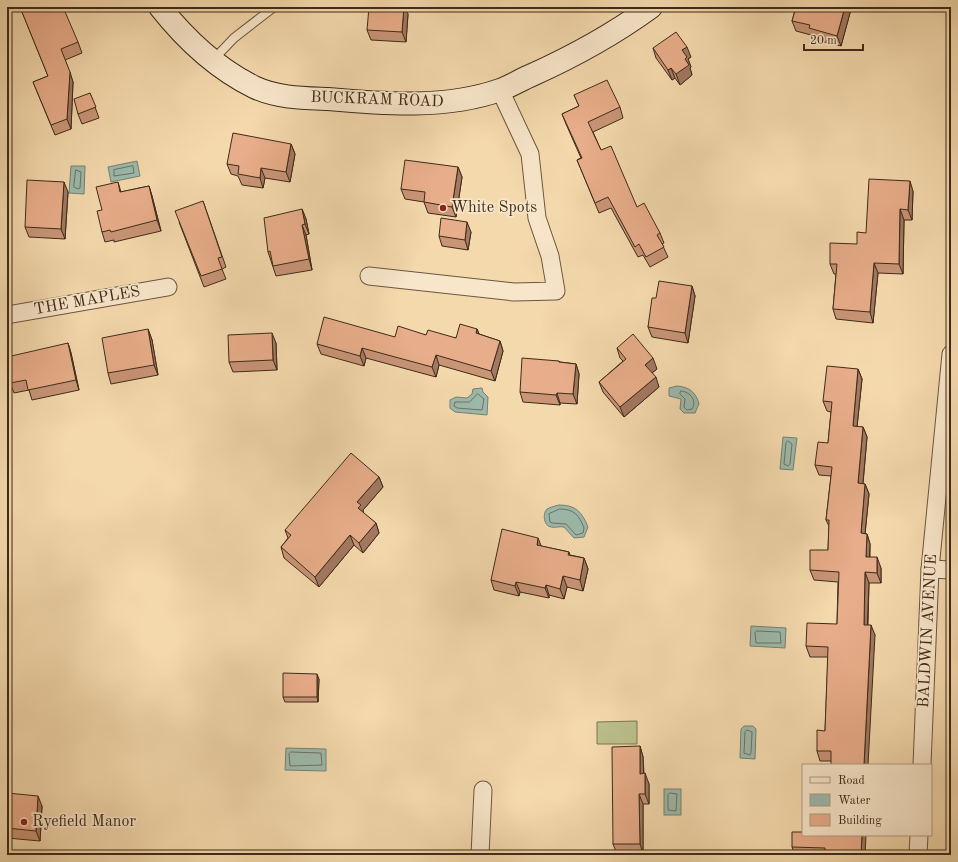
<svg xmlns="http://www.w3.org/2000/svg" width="958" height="862" font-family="'Old Standard TT',serif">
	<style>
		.green { fill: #babf8b; stroke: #7c7552 }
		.water { fill: #9cbaac; stroke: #768171 }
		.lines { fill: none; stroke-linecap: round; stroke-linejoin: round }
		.shore { stroke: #6d7262; stroke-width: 1 }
		.service-casing { stroke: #6c563e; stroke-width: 10 }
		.minor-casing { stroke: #6c563e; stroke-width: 19 }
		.secondary-casing { stroke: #3e2b19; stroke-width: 24 }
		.service { stroke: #f8e6ca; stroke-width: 8 }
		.minor { stroke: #f8e6ca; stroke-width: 17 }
		.secondary { stroke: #f8e6ca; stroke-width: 22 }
		.wall { fill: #c89577; stroke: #3e2b19 }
		.shaded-wall { fill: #a27961; stroke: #3e2b19 }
		.building { fill: #e8ad8a; stroke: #3e2b19 }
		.poi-dot { fill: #8f2418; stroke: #f8e6ca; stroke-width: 1.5 }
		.labels { text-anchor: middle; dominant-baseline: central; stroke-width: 3.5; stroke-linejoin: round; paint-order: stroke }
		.street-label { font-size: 16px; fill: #3e2b19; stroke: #f8e6ca }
		.poi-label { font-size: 16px; fill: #3e2b19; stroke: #f8e6ca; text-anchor: start }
	</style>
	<rect width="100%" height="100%" fill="#f4d9ad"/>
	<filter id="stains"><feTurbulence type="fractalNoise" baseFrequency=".005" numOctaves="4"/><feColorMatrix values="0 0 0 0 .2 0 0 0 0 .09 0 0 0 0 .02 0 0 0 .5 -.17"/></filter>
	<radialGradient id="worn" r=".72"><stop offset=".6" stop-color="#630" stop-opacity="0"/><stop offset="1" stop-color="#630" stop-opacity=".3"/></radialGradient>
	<!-- green -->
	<polygon class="green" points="637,721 637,744 597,744 597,722"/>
	<!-- water -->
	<g class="water">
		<polygon points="137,161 140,176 111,182 108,167"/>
		<polygon points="71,166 85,166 84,194 69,193"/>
		<path d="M677,386C689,387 696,392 699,404L695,413H684L680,409L681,399L669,396V388Z"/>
		<polygon points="482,388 483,392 488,397 487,415 455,412 450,408 450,400 456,397 467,398 472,394 473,389"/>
		<polygon points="783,437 797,438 793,470 780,469"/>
		<path d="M559,505C576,505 582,512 588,527L584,537L574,538L564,527C560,526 555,528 551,527C544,526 542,514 547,509C551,507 555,506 559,505Z"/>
		<polygon points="751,626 786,628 785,648 750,646"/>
		<polygon points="744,726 753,726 756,729 755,759 740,758 741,729"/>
		<polygon points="286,748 326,749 326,771 285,770"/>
		<rect x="664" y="789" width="17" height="26"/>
	</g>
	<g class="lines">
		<!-- shore -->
		<g class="shore">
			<polygon points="133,166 134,173 114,176 114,170"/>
			<polygon points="76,170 81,172 80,188 78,189 74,187"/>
			<path d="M681,391C691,392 697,401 692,409L687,410L684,407L685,399L680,394Z"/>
			<polygon points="478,394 484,399 482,410 457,408 454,406 455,402 469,402"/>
			<polygon points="788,441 792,444 790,464 788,466 784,464 786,443"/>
			<path d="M560,509C574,509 579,515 584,528L583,533L576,535L566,524L552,523L550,522L549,514Z"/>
			<polygon points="757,631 780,632 781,643 756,643 755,633"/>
			<polygon points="747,730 752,732 751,753 750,755 744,753 745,732"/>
			<polygon points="291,752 321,753 322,765 290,766 289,754"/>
			<polygon points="670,793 677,794 676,811 668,810 668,795"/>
		</g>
		<!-- service casing -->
		<g class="service-casing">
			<polyline id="service" points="213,60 234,38 274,7"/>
		</g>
		<!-- minor casing -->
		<g class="minor-casing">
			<g id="minor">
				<polyline points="369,276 514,292 556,291 550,256 537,218 530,154 500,90"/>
				<polyline points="7,315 168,287"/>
				<polyline points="930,569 951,570"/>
				<polyline points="922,765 930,569 951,354"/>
				<polyline points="480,855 483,790"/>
				<polyline points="918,855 919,835"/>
			</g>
		</g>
		<!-- secondary casing -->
		<g class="secondary-casing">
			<path id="secondary" d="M160,7C186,40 216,68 254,87C277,98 304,98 328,99C384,104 446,109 500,90C511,86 522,79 532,75C574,56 614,34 651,7"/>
		</g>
		<!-- service -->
		<use href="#service" class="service"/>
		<!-- minor -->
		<use href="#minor" class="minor"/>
		<!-- secondary -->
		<use href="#secondary" class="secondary"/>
	</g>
	<!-- wall -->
	<g class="wall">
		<polygon points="796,7 848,7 850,13 841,46 812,39 811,35 796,31 792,21"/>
		<polygon points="22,12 78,42 82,53 65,60 73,82 71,129 55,135 33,82 48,76"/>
		<polygon points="408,14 406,42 371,40 367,30"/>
		<polygon points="653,48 691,57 688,59 691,67 690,68 692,75 680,85 675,78 672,80 656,58"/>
		<polygon points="90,93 99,118 82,124 78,114"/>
		<polygon points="574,95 620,107 623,118 593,132 601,150 637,207 660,233 664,243 662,244 668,257 650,267 643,255 638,257 611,208 599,213 577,160 581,158 566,124 562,114 579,106"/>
		<polygon points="291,144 295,154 290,182 265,178 263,188 242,185 238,176 231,174 227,164"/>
		<polygon points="458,167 462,177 456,217 428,213 424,202 405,199 401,189"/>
		<polygon points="118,182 121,192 149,186 152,196 161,231 114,242 114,240 105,242 102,232 102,210"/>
		<polygon points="913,191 912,220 904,220 903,274 878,273 873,323 836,319 833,309 836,274 834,274 830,264 857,244 866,233"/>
		<polygon points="68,192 65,239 29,237 25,227"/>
		<polygon points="203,201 226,267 222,269 226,279 204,287 179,222"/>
		<polygon points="302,209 306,219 309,234 306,235 312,270 276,276 268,252"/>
		<polygon points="471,232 468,250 442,246 439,236"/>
		<polygon points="692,286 695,296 688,343 652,337 648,327 656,298"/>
		<polygon points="148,329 152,340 158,375 111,384 108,373"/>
		<polygon points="477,329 479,334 500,341 503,351 495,381 439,365 436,377 366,358 364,366 321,354 317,344 426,335 456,338"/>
		<polygon points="68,343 71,353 79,390 32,400 29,390 14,393 10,383"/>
		<polygon points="276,343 277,370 233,372 229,362"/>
		<polygon points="617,348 657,369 652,373 659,387 624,417 603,392 599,382 623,361 620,358"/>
		<polygon points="559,361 560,362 576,364 579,374 577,404 560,403 560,405 523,402 520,392"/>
		<polygon points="858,369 862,379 857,427 863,427 867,437 863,484 865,484 869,494 865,534 867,534 870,544 870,557 881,568 881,583 869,583 868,625 875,635 831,761 820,761 817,751 825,731 828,657 810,657 806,646 837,624 838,582 814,580 810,570 828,550 829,526 826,520 831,476 819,475 815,465 828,443 831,412 827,411 823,401"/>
		<polygon points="379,477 383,487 363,510 363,513 376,523 379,533 363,553 354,545 319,587 284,558 281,547 288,538 285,530"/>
		<polygon points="541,546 569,552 570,555 584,558 588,569 583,591 567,587 564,599 549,595 549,598 520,592 519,596 494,590 491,580"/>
		<polygon points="319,679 318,702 285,702 283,697"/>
		<polygon points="640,746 643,757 644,773 649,784 649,804 643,804 643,854 617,854 613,844"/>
		<polygon points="7,793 42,806 40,841 7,838"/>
		<polygon points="803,832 865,855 795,855 792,847"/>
	</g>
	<!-- shaded-wall -->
	<g class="shaded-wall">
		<polygon points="404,7 405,7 408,14 406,42 402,32"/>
		<polygon points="845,7 848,7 850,13 841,46 837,36"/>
		<polygon points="687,47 691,57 688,59 691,67 690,68 692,75 680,85 676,74 682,50"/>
		<polygon points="671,68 675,78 672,80 668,70"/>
		<polygon points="70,72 73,82 71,129 67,119"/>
		<polygon points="291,144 295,154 290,182 286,172"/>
		<polygon points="458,167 462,177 456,217 452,207"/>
		<polygon points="261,168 265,178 263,188 260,178"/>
		<polygon points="910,181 913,191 912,220 908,210"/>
		<polygon points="64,182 68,192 65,239 61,229"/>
		<polygon points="149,186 152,196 161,231 157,220"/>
		<polygon points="302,209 306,219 309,234 305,224"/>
		<polygon points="900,209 904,220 903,274 899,264"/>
		<polygon points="467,222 471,232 468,250 465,240"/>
		<polygon points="302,225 306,235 312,270 309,259"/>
		<polygon points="874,263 878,273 873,323 870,312"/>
		<polygon points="692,286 695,296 688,343 685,333"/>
		<polygon points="148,329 152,340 158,375 154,365"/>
		<polygon points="477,329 481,339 476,333"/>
		<polygon points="272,333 276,343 277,370 273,360"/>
		<polygon points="500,341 503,351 495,381 491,371"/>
		<polygon points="68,343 71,353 79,390 76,380"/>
		<polygon points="362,348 366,358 364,366 360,356"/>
		<polygon points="436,355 439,365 436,377 432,367"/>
		<polygon points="653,358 657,369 649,375 645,365"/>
		<polygon points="576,364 579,374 577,404 573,394"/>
		<polygon points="858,369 862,379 856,436 853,426"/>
		<polygon points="656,377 659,387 624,417 620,407"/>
		<polygon points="557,393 560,403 560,405 556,395"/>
		<polygon points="863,427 867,437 862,493 858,483"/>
		<polygon points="379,477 383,487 363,510 364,515 358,508 357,502"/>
		<polygon points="865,484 869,494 864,544 861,533"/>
		<polygon points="376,523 379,533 363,553 359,543"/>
		<polygon points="867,534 870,544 869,567 866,557"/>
		<polygon points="350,535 354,545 319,587 315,577"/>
		<polygon points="538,538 542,548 537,545"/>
		<polygon points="877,557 881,568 881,583 877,573"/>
		<polygon points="584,558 588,569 583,591 580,580"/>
		<polygon points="865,572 869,583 867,635 864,625"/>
		<polygon points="563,576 567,587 564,599 560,589"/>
		<polygon points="516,582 520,592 519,596 515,586"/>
		<polygon points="546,585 549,595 549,598 545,588"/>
		<polygon points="871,625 875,635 868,765 864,765"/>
		<polygon points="317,674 319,679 318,702 317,697"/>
		<polygon points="640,746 643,757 644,784 640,774"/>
		<polygon points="645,773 649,784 649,804 645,794"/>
		<polygon points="639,794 643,804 643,854 640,844"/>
		<polygon points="38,796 42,806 40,841 36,831"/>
		<polygon points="862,835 866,835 865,855 861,855"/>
	</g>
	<!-- building -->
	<g class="building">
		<polygon points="35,7 63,7 78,42 61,49 70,72 67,119 51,125 33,82 48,76 22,12"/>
		<polygon points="369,7 404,7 402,32 367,30"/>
		<polygon points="796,7 845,7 837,36 809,28 810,25 792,21"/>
		<polygon points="676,32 687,47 682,50 687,57 685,59 689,65 676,74 671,68 668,70 653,48"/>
		<polygon points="607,80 620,107 588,122 601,150 611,146 637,207 644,203 660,233 657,235 664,247 646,257 639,244 635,247 608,197 595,203 577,160 582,158 562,114 579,106 574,95"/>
		<polygon points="90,93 96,107 78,114 74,99"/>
		<polygon points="233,133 291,144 286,172 261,168 260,178 238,174 239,166 227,164"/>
		<polygon points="405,160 458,167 452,207 424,202 425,192 401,189"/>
		<polygon points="869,179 910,181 908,210 900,209 899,264 874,263 870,312 833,309 837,264 830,264 830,243 857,244 857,232 866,233"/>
		<polygon points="27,180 64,182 61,229 25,227"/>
		<polygon points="118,182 120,192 149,186 157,220 111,232 110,230 102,232 97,211 102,210 96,187"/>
		<polygon points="203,201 222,257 218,258 222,269 201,276 175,211"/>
		<polygon points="302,209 305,224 302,225 309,259 273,266 270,251 268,252 264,218"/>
		<polygon points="441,218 467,222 465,240 439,236"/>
		<polygon points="659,281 692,286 685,333 648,327 652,298 656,298"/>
		<polygon points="324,317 395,337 398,326 426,335 428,330 456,338 460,324 477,329 476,333 500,341 491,371 436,355 432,367 362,348 360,356 317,344"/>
		<polygon points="148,329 154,365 108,373 102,338"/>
		<polygon points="272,333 273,360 229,362 228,335"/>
		<polygon points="633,334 653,358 645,365 656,377 620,407 599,382 626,359 617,348"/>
		<polygon points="68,343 76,380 28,390 26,380 10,383 7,370 7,357"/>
		<polygon points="522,358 559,361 559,362 576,364 573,394 557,393 556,395 520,392"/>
		<polygon points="827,366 858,369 853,426 863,427 858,483 865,484 861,533 867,534 866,557 877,557 877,573 865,572 864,625 871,625 864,765 831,765 831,751 817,751 817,730 825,731 828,647 806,646 807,623 837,624 839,572 810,570 810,550 828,550 829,520 826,520 832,467 815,465 818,442 828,443 832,402 823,401"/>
		<polygon points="351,453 379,477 357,502 361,505 358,508 376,523 359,543 350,535 315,577 281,547 291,535 285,530"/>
		<polygon points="502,529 538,538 537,545 569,552 568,555 584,558 580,580 563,576 560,589 546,585 545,588 516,582 515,586 491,580"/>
		<polygon points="283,673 317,674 317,697 283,697"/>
		<polygon points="640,746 640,774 645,773 645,794 639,794 640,844 613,844 612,747"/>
		<polygon points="7,793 38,796 36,831 7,828"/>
		<polygon points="792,832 803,832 803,835 862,835 861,855 825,855 825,848 792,847"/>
		<rect x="248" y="851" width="19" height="4"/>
	</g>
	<!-- markers -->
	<g class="poi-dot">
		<circle cx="443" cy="208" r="4"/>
		<circle cx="24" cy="822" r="4"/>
	</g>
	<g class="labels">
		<!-- street labels -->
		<g class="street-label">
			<text transform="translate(377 100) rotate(2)">BUCKRAM ROAD</text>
			<text transform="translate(87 301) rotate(-10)">THE MAPLES</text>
			<text transform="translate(928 631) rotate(-87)">BALDWIN AVENUE</text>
		</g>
		<!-- poi labels -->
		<g class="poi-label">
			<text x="451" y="208">White Spots</text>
			<text x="32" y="822">Ryefield Manor</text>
		</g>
	</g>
	<!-- margin -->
	<rect width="958" height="862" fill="none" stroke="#f4d9ad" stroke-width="24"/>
	<rect x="8" y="8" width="942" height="846" fill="none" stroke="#3e2b19" stroke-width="2"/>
	<rect x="12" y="12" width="934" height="838" fill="none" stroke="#3e2b19"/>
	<!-- legend -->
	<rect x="802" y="764" width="130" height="72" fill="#f8e6ca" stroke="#ae9b83"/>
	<rect x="810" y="777" width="20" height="6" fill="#f8e6ca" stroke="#ae9b83"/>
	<text x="838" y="784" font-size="12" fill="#3e2b19">Road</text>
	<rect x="810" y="794" width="20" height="12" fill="#9cbaac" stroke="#ae9b83"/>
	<text x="838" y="804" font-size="12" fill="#3e2b19">Water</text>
	<rect x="810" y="814" width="20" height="12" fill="#e8ad8a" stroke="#ae9b83"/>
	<text x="838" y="824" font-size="12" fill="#3e2b19">Building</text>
	<!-- scale -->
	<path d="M804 44v6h59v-6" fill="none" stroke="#3e2b19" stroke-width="2"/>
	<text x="810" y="44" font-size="12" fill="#3e2b19" stroke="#f8e6ca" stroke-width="3" paint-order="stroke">20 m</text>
	<rect width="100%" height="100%" filter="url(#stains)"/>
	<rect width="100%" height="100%" fill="url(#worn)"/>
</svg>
